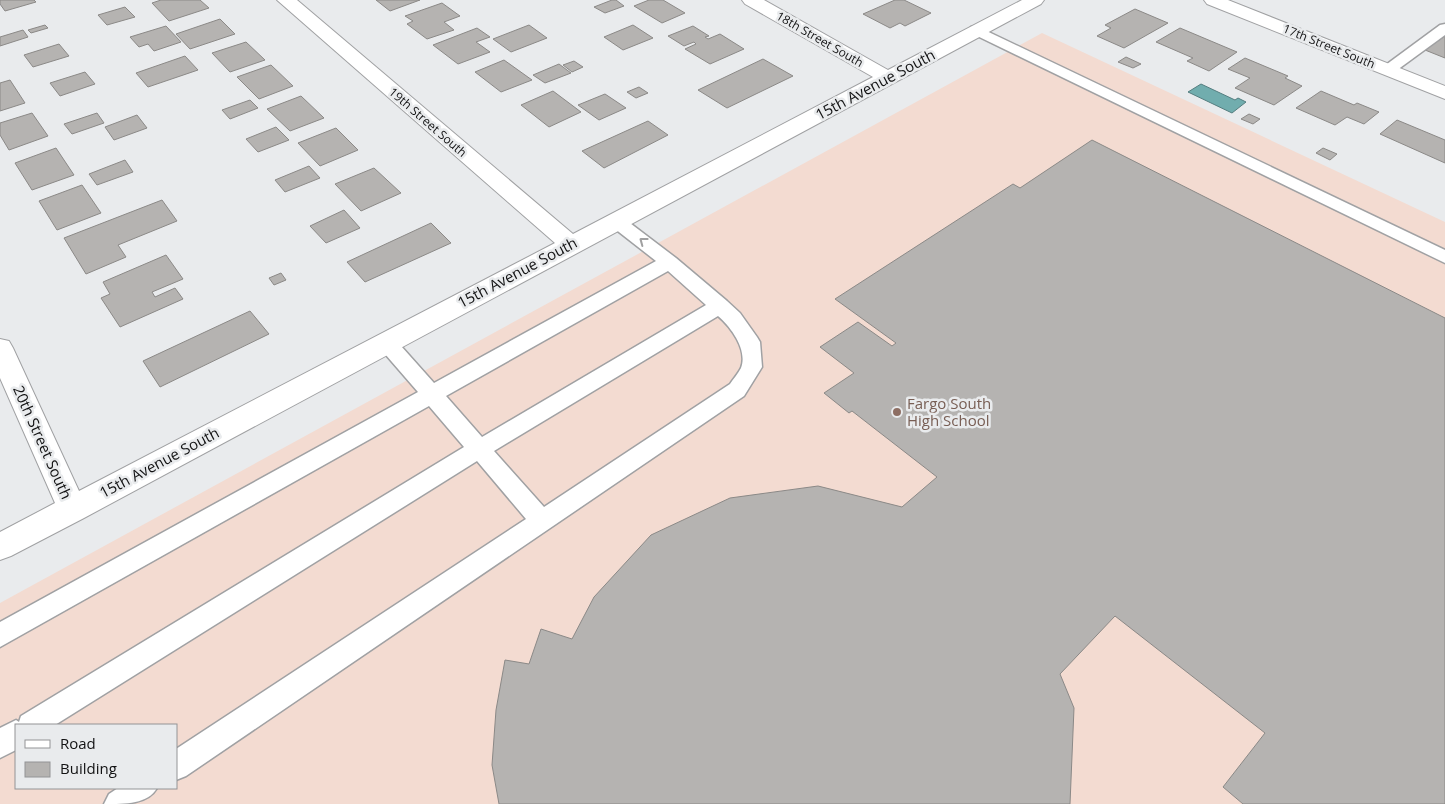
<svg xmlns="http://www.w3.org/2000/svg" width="1445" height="804" font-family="'Open Sans',sans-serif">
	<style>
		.education { fill: #f3dbd1; fill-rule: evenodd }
		.water { fill: #71adae; stroke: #547e80 }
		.building { fill: #b5b3b1; stroke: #8b8987 }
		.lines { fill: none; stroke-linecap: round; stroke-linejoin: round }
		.service-casing { stroke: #a0a1a3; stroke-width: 3 }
		.minor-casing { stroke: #a0a1a3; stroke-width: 2 }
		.service { fill: #fff; fill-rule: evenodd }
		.minor { fill: #fff; fill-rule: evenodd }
		.oneway { stroke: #a0a0a1 }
		.education-dot { fill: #8d6e63; stroke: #e9ebed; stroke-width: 2 }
		.labels { text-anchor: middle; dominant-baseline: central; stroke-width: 5; stroke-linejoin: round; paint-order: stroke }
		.far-street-label { font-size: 12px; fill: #121213; stroke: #e9ebed }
		.street-label { font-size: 15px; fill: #121213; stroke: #e9ebed }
		.education-label { font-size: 15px; fill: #785e54; stroke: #e9ebed; text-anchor: start }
	</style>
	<rect width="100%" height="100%" fill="#e9ebed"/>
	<!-- education -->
	<path class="education" d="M1042,33L1445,222V804H0V603ZM16,725H176V788H16Z"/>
	<!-- water -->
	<polygon class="water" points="1201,84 1235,100 1238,98 1246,102 1232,113 1188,92"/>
	<!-- building -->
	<g class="building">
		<polygon points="0,0 34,0 36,2 5,11 0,4"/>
		<polygon points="161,0 200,0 209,8 169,21 152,3"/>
		<polygon points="376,0 420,0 390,11"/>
		<polygon points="612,0 616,0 624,6 605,13 594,7"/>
		<polygon points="649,0 663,0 685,13 662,23 634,6"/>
		<polygon points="895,0 904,0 931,13 905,26 900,23 890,28 863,14"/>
		<polygon points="442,3 460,16 444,22 454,30 427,39 407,24 413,21 405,16"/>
		<polygon points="125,7 135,17 107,25 98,15"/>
		<polygon points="1135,9 1168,23 1124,48 1097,36 1111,28 1105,25"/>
		<polygon points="220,19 235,34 190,49 176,34"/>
		<polygon points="45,25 48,28 31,33 28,30"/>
		<polygon points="529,25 547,38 511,52 493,39"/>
		<polygon points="633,25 653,38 623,50 604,37"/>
		<polygon points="166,26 181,42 154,51 148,44 139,47 130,37"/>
		<polygon points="693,26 709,36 705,37 708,39 720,34 744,49 710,64 685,49 696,44 694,42 684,46 668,36"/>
		<polygon points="477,28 490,37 476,42 490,52 458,64 433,45"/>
		<polygon points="1180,28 1237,52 1209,71 1187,61 1193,58 1156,42"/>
		<polygon points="23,30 28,37 0,46 0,37"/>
		<polygon points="1445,36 1445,58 1425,50"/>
		<polygon points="246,42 265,60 230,72 212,53"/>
		<polygon points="59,44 69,56 33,67 24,55"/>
		<polygon points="185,56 198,70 148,87 136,73"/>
		<polygon points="1126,57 1141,64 1133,68 1118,62"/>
		<polygon points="1245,58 1288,76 1285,78 1302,86 1274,105 1235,88 1250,78 1228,69"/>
		<polygon points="763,59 793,76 727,108 698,90"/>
		<polygon points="504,60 532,80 501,92 475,72"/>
		<polygon points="574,61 583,67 572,72 563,65"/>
		<polygon points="559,64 571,73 545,83 533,75"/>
		<polygon points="271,65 293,86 259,99 237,77"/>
		<polygon points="85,72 95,84 60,96 50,83"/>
		<polygon points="10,80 25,103 0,111 0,83"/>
		<polygon points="639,87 648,93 636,98 627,92"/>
		<polygon points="553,91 581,112 549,127 521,105"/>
		<polygon points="1321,91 1354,105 1357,103 1379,112 1364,124 1347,117 1335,125 1296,108"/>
		<polygon points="605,94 626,108 599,120 578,105"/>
		<polygon points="301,96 324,118 290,131 267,109"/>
		<polygon points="250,100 258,108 230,119 222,110"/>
		<polygon points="32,113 48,136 9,150 0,135 0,123"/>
		<polygon points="97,113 104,123 72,134 64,124"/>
		<polygon points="1249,114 1260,119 1253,124 1241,119"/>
		<polygon points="137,115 147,128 114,140 105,127"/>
		<polygon points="1397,120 1445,140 1445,163 1380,134"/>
		<polygon points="648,121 668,135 604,168 582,151"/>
		<polygon points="276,127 289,140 258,152 246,139"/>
		<polygon points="336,128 358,150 320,166 298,143"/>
		<polygon points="1092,140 1445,318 1445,804 1243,804 1223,787 1265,733 1115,616 1060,674 1074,708 1070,804 499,804 492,765 496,710 505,660 529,664 541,629 572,639 594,597 651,535 730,498 818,486 902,507 937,477 852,411 849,413 824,393 854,373 820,347 858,322 892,346 896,343 835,299 1013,184 1020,188"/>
		<polygon points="56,148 74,175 32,190 15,163"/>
		<polygon points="1323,148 1337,154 1330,160 1316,153"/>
		<polygon points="125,160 133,172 97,185 89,174"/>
		<polygon points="309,166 320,178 285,192 275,180"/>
		<polygon points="374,168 401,193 361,211 335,184"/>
		<polygon points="82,185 101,213 57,230 39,201"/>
		<polygon points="162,200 177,221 118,245 126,257 86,274 64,238"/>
		<polygon points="344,210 360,228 326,243 310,226"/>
		<polygon points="431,223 451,243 365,282 347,262"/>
		<polygon points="166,255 183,279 152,292 155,297 175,288 183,299 120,327 101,298 110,294 103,282"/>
		<polygon points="281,273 286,280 274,285 269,278"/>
		<polygon points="250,311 269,334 160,387 143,361"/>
	</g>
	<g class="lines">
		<!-- service casing -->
		<g class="service-casing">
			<g id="service">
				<polygon points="1445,24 1445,35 1393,73 1383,73 1381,70 1383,67 1440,25"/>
				<polygon points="976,26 1445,250 1445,263 971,33 969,30 971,27"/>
				<path d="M616,215L622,217L676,258L727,301L740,313L757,337L760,342L762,367L744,396L186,776L176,780V749L526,519L477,461L55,725H16V750L0,758V728L16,720L19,722L21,716L464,447L429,406L0,647V622L418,392L379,347L376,342L379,337L386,335L393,337L434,383L656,261L610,225L607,221L610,217ZM668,271L706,305L482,437L446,396ZM718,316C731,327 748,350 741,368C738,374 733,379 730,384L544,507L494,451Z"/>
				<path d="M118,788H157C148,804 126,804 104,804L109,794Z"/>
			</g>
		</g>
		<!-- minor casing -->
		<g class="minor-casing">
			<g id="minor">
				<polygon points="277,0 297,0 573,234 873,77 745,4 742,0 764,0 888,70 1022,0 1044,0 1041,4 84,518 11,556 0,560 0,532 55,503 0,378 0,339 9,341 13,348 79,491 555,243"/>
				<polygon points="1204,0 1228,0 1445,86 1445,99 1207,4"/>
			</g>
		</g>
		<!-- service -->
		<use href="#service" class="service"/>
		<!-- minor -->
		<use href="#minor" class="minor"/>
	</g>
	<!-- one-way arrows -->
	<defs><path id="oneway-chevron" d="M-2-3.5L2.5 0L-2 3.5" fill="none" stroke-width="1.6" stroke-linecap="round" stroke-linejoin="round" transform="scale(1.25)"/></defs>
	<use class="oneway" href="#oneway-chevron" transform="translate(643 241) rotate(-143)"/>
	<!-- markers -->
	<circle class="education-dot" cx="897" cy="412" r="5"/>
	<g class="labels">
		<!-- far-street labels -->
		<g class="far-street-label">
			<text transform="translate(820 39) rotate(30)">18th Street South</text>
			<text transform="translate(1329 46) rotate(22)">17th Street South</text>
			<text transform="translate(428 122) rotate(41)">19th Street South</text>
		</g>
		<!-- street labels -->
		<g class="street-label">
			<text transform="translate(875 84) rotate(-28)">15th Avenue South</text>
			<text transform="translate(517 272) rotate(-28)">15th Avenue South</text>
			<text transform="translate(43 442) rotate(66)">20th Street South</text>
			<text transform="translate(159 462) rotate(-28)">15th Avenue South</text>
		</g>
		<!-- education labels -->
		<g class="education-label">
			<text x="907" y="403">Fargo South<tspan x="907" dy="17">High School</tspan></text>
		</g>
	</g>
	<!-- legend -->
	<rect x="15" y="724" width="162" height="65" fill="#e9ebed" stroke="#939496"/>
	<rect x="25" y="740" width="25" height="8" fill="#ffffff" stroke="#939496"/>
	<text x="60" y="749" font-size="15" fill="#121213">Road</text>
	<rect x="25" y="762" width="25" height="15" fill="#b5b3b1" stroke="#939496"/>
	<text x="60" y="774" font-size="15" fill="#121213">Building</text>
</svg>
